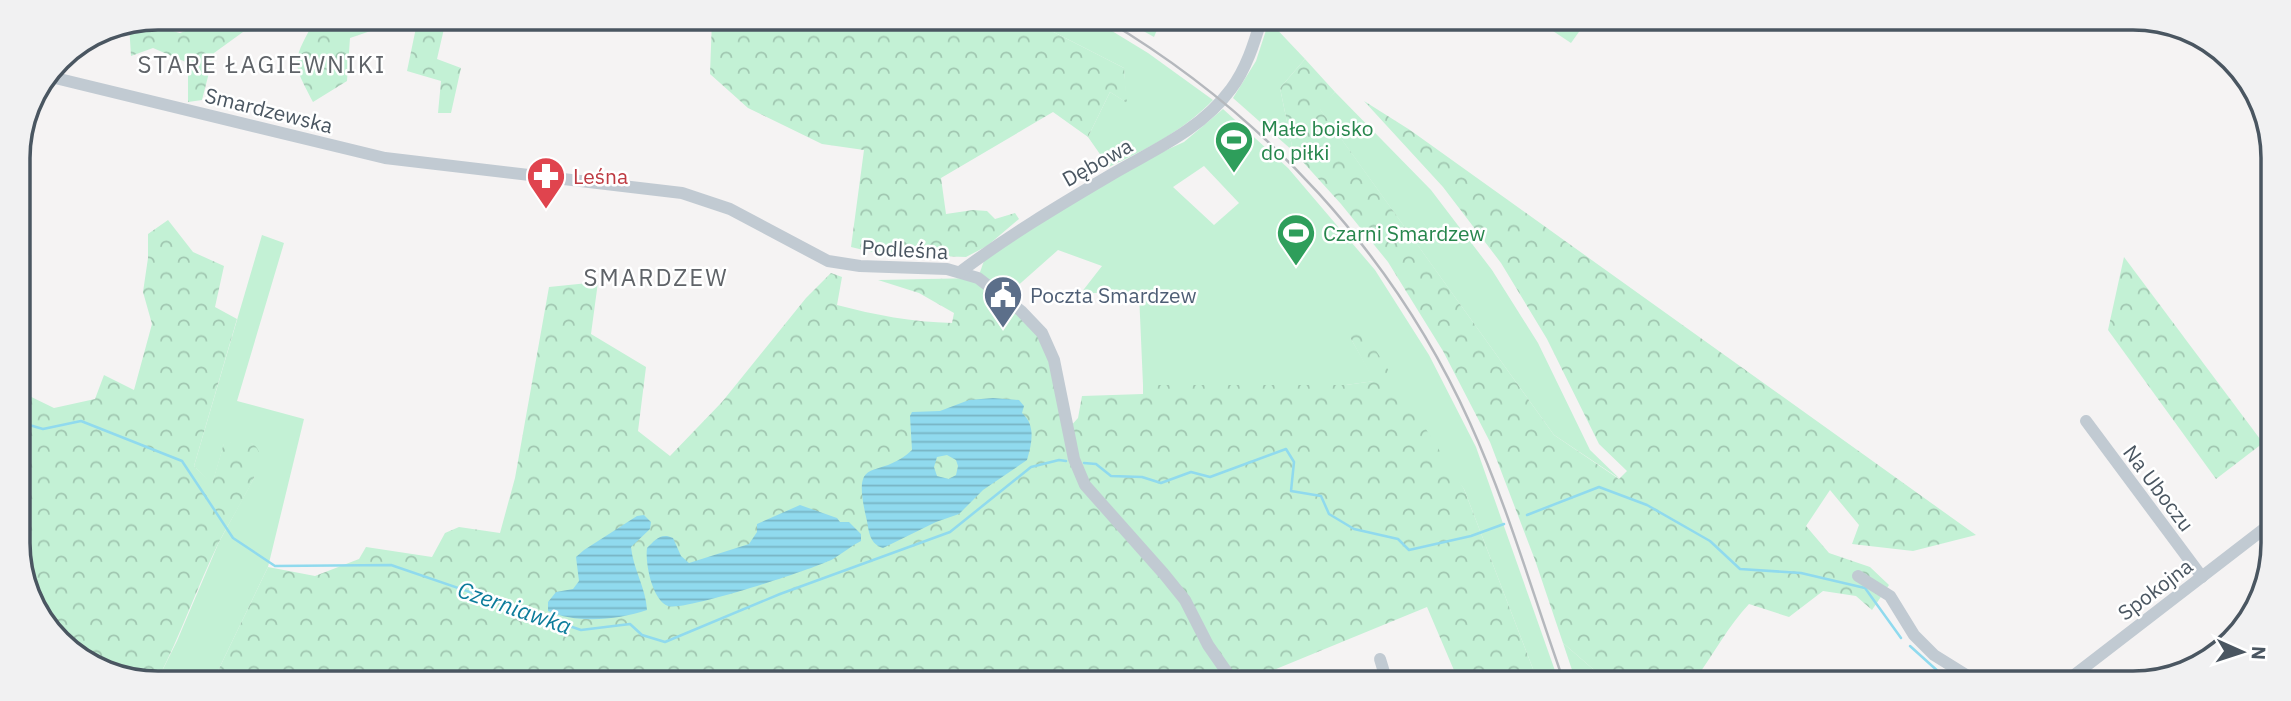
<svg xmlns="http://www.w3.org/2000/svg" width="2291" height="701" font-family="'IBM Plex Sans',sans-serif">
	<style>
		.grass { fill: #c3f1d5; fill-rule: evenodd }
		.forest { fill: url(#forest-crowns) }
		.water { fill: url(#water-rules); fill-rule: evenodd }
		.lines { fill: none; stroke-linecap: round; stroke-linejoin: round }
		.stream { stroke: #90daee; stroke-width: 2.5 }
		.minor { stroke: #c1cad2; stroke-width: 12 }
		.rail { stroke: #b5b8bd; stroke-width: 2.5 }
		.labels { text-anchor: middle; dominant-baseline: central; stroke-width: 5; stroke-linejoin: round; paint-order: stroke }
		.street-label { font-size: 21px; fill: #4a5661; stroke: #fff }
		.leisure-label { font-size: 21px; fill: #27864d; stroke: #fff; text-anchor: start }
		.health-label { font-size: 21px; fill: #be3a42; stroke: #fff; text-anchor: start }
		.service-label { font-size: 21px; fill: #4e5e75; stroke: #fff; text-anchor: start }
		.water-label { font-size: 23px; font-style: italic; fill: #0c7c9b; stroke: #fff }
		.quarter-label { font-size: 24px; letter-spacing: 2px; fill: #5f6368; stroke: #fff }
		.rim { fill: none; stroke: #4a5661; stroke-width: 3.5 }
	</style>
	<defs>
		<pattern id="forest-crowns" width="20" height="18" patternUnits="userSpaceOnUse" patternTransform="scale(1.75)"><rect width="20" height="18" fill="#c3f1d5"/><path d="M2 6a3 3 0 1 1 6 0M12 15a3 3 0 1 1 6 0" fill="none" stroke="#a0c6b0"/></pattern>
		<pattern id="water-rules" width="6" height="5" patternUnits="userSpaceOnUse" patternTransform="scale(1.75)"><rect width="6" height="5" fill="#90daee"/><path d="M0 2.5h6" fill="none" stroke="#78b4c4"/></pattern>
	</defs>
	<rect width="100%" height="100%" fill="#f5f3f3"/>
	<!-- grass -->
	<g class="grass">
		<path d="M1030,20H1094L1148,53L1213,100C1183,131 1147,149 1109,167L1088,137L1110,92L1126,102L1124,68Z"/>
		<polygon points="1124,20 1161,20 1154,37"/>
		<polygon points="1269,21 1305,59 1280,88 1293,151 1233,98 1256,61"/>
		<polygon points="1538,21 1584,21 1586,22 1571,43"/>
		<polygon points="1335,92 1431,190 1492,270 1538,343 1590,450 1620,479 1554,435 1319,108"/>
		<path d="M1223,109L1288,168L1375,270L1429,355L1476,447L1559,682H1538L1464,489L1350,337L1375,381L1346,385H1143L1139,293H1081L1102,266L1058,250L1004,298L978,278L987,252L1105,178L1184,142ZM1204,166L1239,203L1214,225L1173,187Z"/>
		<polygon points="262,235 284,243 237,401 304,419 268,567 214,679 158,679 177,641 219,542 254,478 258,464 253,444 235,442 224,444 212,485 194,466"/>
		<polygon points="1563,643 1601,676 1603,682 1576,682"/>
	</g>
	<!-- forest -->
	<g class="forest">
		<path d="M194,18H449L446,20L437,59L461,68L451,113H438L441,81L407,71L418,18L400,21L350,38L347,81L313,102C293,63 291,64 312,25L304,18L283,29L243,32L214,53L202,100L188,102V63L153,48L131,56L129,24L143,23L180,33L198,26Z"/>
		<polygon points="712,19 1030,20 1124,68 1127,103 1110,92 1088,137 1053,112 941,178 946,214 973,210 987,211 995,219 1015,213 1019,219 987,246 966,257 880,254 851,247 864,150 822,144 748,108 710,74"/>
		<path d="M1305,59L1335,92L1320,109L1554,435L1619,479L1627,471L1599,444L1547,339L1501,263L1443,187L1364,101L1410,130L1976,535L1913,551L1852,544L1859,525L1830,490L1806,526L1829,553L1870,567L1889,585L1872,610L1856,596L1823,591L1789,617L1749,604C1729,625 1714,653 1697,677L1699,682H1603L1601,676L1563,643L1535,560L1490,442L1443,351L1388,262L1341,204L1293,151L1280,88Z"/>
		<path d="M168,220L193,252L224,266L215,307L237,319L194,466L212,484L224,443C234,442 253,438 258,450C264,463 251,484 245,495C237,511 227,526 219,542C197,587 181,634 158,679H122L53,636L20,570L19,391L54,408L95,399L104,375L134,390L152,324L143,292L148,258V234Z"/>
		<polygon points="2124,257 2263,443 2216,479 2108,330"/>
		<path d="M831,273L842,277L837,305C875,315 912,322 952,323L954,313L919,293L878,280L978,278L1042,333L1068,429L1078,418L1082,396L1143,394V385H1346L1374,381L1350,337L1361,327L1464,489L1538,682H1459L1427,607L1254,678L1239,669L1212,681L214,679L268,567L315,576L359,559L366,547L432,557L445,533L459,527L500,533L515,478L549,287L598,282L591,334L646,367L638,431L670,456L722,402L806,298Z"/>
	</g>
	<!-- water -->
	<g class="water">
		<path d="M993,398L1019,400L1024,406L1022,413C1036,425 1032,443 1027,460L983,490L959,514L936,522L883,548C870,544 869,533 867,521C850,450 877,483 912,450L910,416L912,412L940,411L969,400ZM947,455L956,460L958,466L956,475L949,479L937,476L934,467L937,457Z"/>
		<path d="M800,505L837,518L840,522H849L861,534V541C851,546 843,553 833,559C814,569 683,612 668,606C652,600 645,563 647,548C655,540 661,532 673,538L681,556L689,563L749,544L757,532V524Z"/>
		<path d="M644,515L651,522L650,529L631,547C633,569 646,588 647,610C618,620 577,624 548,611V602L556,592L573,589L579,581L576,557L584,550L637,516Z"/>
	</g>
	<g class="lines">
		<!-- stream -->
		<g class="stream">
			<polyline points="19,422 43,429 81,421 182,461 233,538 275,566 391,565 581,630 630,624 642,635 665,642 780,594 950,532 1031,467 1059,460 1066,461"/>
			<polyline points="1084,463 1096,464 1111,476 1142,477 1161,483 1191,472 1210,477 1286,449 1294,462 1291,491 1321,496 1329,514 1354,529 1398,539 1409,550 1471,536 1504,524"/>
			<polyline points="1527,515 1599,487 1647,505 1710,541 1740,569 1801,573 1865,588 1901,638"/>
			<polyline points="1910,646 1951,683"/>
		</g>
		<!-- minor -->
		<g class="minor">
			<polyline points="47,76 385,158 682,193 730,209 828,261 860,266 947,269 978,278 1021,311 1042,333 1054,360 1074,459 1085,485 1164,574 1185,600 1208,645 1233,681"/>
			<path d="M960,272C1008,236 1058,206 1109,176C1153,150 1200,131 1231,89C1246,69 1254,44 1261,20"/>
			<polyline points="2086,421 2202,577"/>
			<polyline points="1858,576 1890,596 1914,635 1934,655 1979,683"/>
			<polyline points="1380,659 1387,682"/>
			<polyline points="2064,683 2269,525"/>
		</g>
		<!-- rail -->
		<path class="rail" d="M1106,20C1264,114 1394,254 1470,423C1508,507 1533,595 1564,682"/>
	</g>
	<!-- icons -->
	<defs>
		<g id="stadium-pin" transform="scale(2.0125)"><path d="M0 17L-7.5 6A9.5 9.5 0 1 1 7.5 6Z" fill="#2e9e5b" stroke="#fff"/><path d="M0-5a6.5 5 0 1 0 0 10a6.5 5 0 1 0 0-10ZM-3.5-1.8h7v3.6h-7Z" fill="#fff"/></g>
		<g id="pharmacy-pin" transform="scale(2.0125)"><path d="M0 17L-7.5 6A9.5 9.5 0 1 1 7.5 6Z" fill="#e0444e" stroke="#fff"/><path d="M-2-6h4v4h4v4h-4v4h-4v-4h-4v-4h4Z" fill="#fff"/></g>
		<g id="civic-pin" transform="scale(2.0125)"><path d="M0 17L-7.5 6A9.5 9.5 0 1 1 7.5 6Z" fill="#5c6f8a" stroke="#fff"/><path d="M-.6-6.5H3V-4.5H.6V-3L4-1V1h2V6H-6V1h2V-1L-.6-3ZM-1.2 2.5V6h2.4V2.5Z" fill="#fff"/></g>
	</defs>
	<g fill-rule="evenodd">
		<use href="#stadium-pin" x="1234" y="140"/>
		<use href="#pharmacy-pin" x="546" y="176"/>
		<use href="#stadium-pin" x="1296" y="233"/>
		<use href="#civic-pin" x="1003" y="295"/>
	</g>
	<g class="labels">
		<!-- street labels -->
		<g class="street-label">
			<text transform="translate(269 110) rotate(14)">Smardzewska</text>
			<text transform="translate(1097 162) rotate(-29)">Dębowa</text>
			<text transform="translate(905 249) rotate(3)">Podleśna</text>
			<text transform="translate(2159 488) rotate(53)">Na Uboczu</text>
			<text transform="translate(2155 589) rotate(-37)">Spokojna</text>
		</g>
		<!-- leisure labels -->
		<g class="leisure-label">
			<text x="1261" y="128">Małe boisko<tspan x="1261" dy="24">do piłki</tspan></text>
			<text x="1323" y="233">Czarni Smardzew</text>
		</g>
		<!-- health labels -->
		<g class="health-label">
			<text x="573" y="176">Leśna</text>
		</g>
		<!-- service labels -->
		<g class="service-label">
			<text x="1030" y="295">Poczta Smardzew</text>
		</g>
		<!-- water labels -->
		<g class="water-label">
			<text transform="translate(515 607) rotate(19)">Czerniawka</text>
		</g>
		<!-- quarter labels -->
		<g class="quarter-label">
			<text x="262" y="64">STARE ŁAGIEWNIKI</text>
			<text x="656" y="277">SMARDZEW</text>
		</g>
	</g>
	<!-- crop -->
	<path d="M0 0H2291V701H0ZM158 30H2133A128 128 0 0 1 2261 158V543A128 128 0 0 1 2133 671H158A128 128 0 0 1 30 543V158A128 128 0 0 1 158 30Z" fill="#f1f1f2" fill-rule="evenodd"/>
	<path class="rim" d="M158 30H2133A128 128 0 0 1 2261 158V543A128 128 0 0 1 2133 671H158A128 128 0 0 1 30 543V158A128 128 0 0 1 158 30Z"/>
	<!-- north arrow -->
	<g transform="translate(2242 652) rotate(93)" stroke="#ffffff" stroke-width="5" paint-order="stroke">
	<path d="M0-5L12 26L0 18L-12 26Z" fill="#4a5661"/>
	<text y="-10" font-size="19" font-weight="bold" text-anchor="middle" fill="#4a5661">N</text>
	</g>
</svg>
